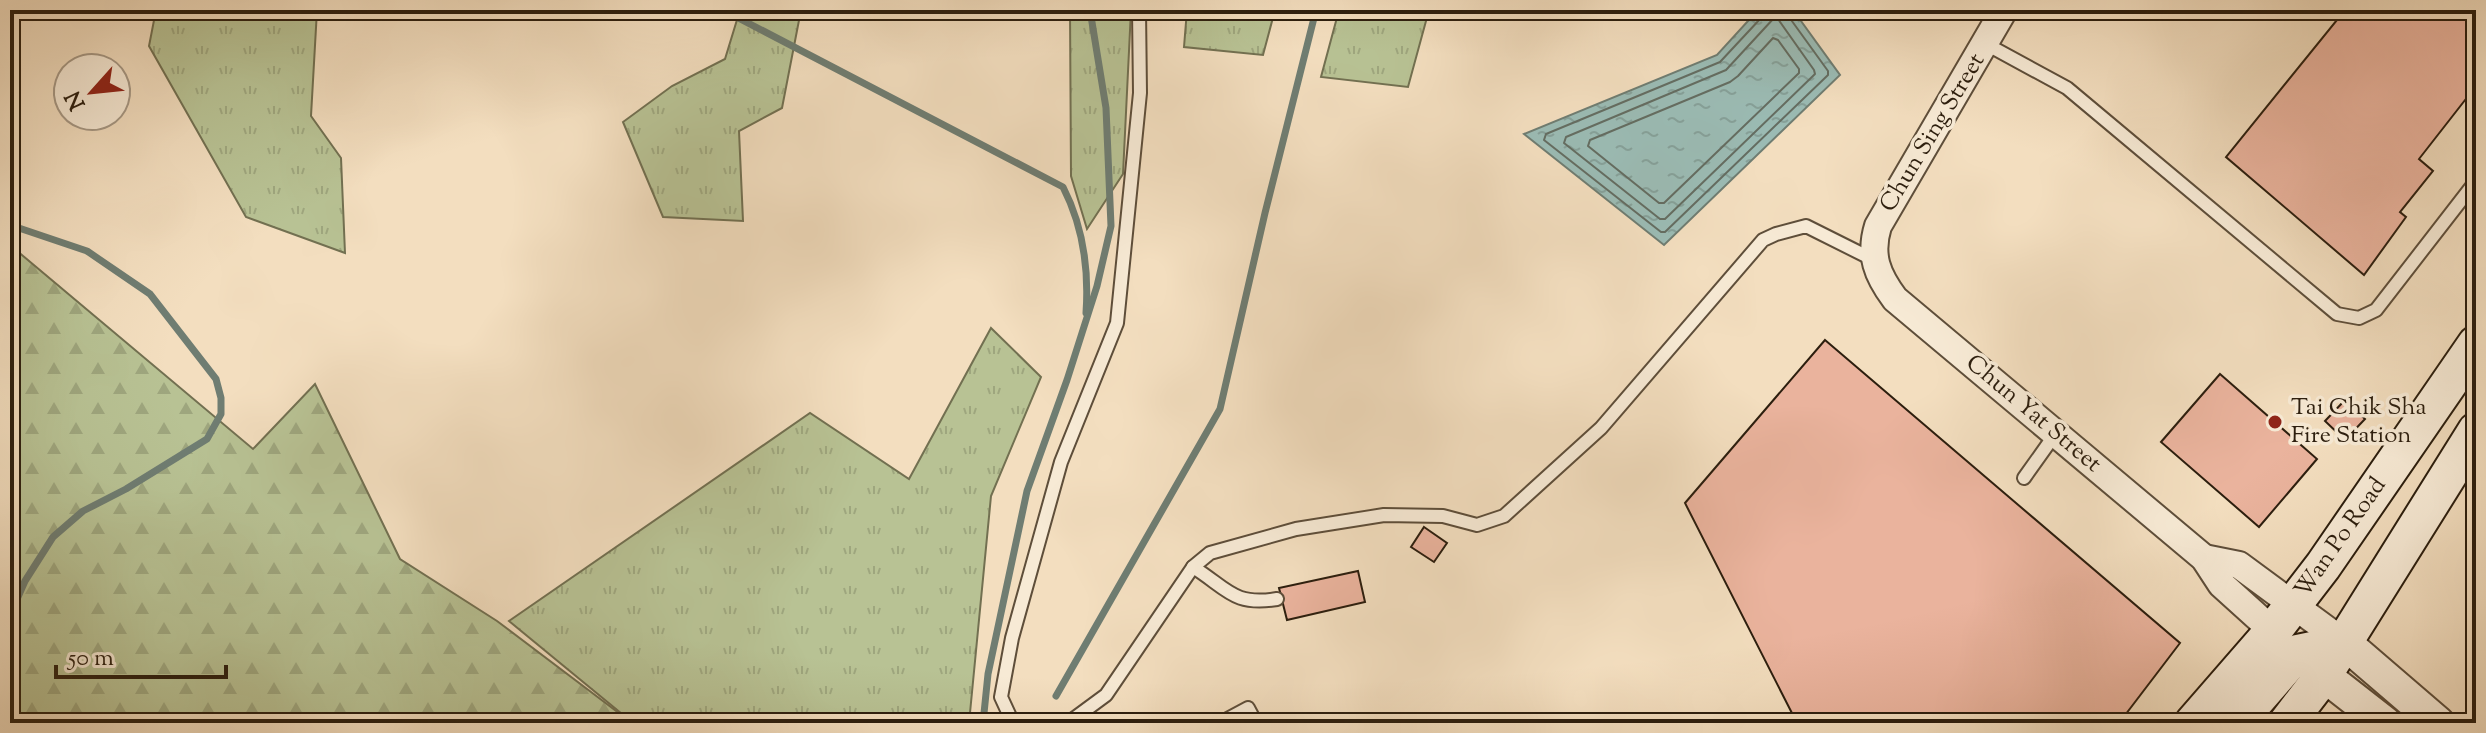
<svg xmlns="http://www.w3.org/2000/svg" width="2486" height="733" font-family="'Sorts Mill Goudy',serif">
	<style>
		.grass { fill: url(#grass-tufts); stroke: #727051; stroke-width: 2 }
		.forest { fill: url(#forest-firs); stroke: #727051; stroke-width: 2 }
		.water { fill: url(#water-ripples); stroke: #6f7d72; stroke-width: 2 }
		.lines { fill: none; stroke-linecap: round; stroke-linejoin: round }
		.shore { stroke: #646d62; stroke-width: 2 }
		.stream { stroke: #6f7d72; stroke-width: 7 }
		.building { fill: #eab39d; stroke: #2c1e0e; stroke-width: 2 }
		.service-casing { stroke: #5e4e3a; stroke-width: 16 }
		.minor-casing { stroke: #5e4e3a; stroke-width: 30 }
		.tertiary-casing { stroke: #5e4e3a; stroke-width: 36 }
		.secondary-casing { stroke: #2c1e0e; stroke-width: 40 }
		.service { stroke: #f7ead5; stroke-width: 12 }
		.minor { stroke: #f7ead5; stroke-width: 26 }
		.tertiary { stroke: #f7ead5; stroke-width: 32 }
		.secondary { stroke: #f7ead5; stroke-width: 36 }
		.poi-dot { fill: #8f2418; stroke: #f7ead5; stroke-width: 3 }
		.labels { text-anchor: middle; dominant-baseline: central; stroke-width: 7; stroke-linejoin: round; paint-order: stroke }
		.street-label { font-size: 24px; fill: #2c1e0e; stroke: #f7ead5 }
		.poi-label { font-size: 24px; fill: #2c1e0e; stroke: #f7ead5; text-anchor: start }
	</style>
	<defs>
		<pattern id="grass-tufts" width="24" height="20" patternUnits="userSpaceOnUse" patternTransform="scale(2)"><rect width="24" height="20" fill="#b8c294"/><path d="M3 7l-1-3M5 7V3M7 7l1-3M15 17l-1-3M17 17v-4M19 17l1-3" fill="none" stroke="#9ea67e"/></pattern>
		<pattern id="forest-firs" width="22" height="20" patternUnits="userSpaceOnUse" patternTransform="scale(2)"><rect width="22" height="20" fill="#b8c294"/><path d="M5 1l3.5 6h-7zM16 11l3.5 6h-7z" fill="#9ea67e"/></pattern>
		<pattern id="water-ripples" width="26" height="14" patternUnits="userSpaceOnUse" patternTransform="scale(2)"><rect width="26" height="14" fill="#9bbcb5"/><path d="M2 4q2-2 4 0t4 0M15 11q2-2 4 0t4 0" fill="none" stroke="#86a19a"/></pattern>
	</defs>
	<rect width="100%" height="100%" fill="#f3debf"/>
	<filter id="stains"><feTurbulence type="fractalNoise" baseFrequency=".0025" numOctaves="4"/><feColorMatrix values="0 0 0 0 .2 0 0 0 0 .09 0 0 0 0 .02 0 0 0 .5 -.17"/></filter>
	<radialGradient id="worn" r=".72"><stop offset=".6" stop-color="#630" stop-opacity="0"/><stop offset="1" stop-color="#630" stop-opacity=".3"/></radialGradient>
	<!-- grass -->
	<g class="grass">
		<polygon points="156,10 317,10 311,116 341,158 345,253 246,217 149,46"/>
		<polygon points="740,10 801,10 782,108 739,131 743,221 663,217 623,122 672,86 725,59"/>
		<polygon points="1070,10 1131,10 1123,174 1087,229 1071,176"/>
		<polygon points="1187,10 1275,10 1263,55 1184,47"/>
		<polygon points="1339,10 1429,10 1408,87 1321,77"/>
		<polygon points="991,328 1041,377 991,496 969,723 633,723 509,621 810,413 909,479"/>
	</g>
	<!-- forest -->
	<polygon class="forest" points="10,245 253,449 315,384 400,559 497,621 632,723 10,723"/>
	<!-- water -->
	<polygon class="water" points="1758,10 1793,10 1840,75 1664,245 1524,134 1717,55"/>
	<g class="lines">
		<!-- shore -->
		<g class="shore">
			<polyline points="1763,10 1761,18 1720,62 1546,134 1544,140 1661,232 1665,232 1828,75 1828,71 1789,17 1787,10"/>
			<polygon points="1774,18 1778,19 1814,70 1815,74 1665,219 1660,219 1564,143 1566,137 1726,70"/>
			<polygon points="1773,38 1778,40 1799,69 1799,73 1664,203 1659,203 1588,146 1590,140 1730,82 1738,76"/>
		</g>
		<!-- stream -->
		<g class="stream">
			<path d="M723,10L1063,187C1083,226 1089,270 1086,313"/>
			<polyline points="10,225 87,251 150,294 216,379 221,398 221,414 207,439 126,489 83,511 53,537 25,581 10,615"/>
			<polyline points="1056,696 1220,409 1265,213 1316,10"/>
			<polyline points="983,723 988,674 1027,491 1067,380 1097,286 1111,226 1106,108 1090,10"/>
		</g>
	</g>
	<!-- building -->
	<g class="building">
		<polygon points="2345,10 2476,10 2476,86 2419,159 2433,171 2400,212 2406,217 2364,275 2226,157"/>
		<polygon points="1825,340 2180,643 2119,723 1797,723 1685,503"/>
		<polygon points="2220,374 2317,459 2259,527 2161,442"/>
		<polygon points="2345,400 2365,419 2345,440 2325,421"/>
		<polygon points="1424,527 1447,543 1434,562 1411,547"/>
		<polygon points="1358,571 1365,602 1287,620 1279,588"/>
	</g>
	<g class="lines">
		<!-- service casing -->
		<g class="service-casing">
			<g id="service">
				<polyline points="1986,44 2067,88 2337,314 2359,318 2376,310 2476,181"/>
				<polyline points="2024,478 2056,433"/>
				<path d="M1193,567C1228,589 1233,606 1277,599"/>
				<polyline points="1013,723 1001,697 1012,638 1061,462 1117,323 1140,93 1139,10"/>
				<polyline points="1068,723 1106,695 1193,567 1210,553 1296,529 1384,515 1443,516 1477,525 1504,516 1601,428 1763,240 1776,234 1806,226 1874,260"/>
				<polyline points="1220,723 1248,708 1256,723"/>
			</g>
		</g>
		<!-- minor casing -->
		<g class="minor-casing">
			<g id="minor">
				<path d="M2004,10L1878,226C1869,255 1877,275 1895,299L2204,558L2221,584L2273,631"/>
				<polyline points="2204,558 2239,565 2345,643"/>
			</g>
		</g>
		<!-- tertiary casing -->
		<g class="tertiary-casing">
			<g id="tertiary">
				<polyline points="2345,643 2438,723"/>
				<polyline points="2303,659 2385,723"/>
			</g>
		</g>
		<!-- secondary casing -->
		<g class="secondary-casing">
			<g id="secondary">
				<polyline points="2193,723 2273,631 2323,566 2476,344"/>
				<polyline points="2236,723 2297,653 2345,643"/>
				<polyline points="2287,723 2323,676 2476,431"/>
			</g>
		</g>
		<!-- service -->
		<use href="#service" class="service"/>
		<!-- minor -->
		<use href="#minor" class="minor"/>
		<!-- tertiary -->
		<use href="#tertiary" class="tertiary"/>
		<!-- secondary -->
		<use href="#secondary" class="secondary"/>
	</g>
	<!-- markers -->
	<circle class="poi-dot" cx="2275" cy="422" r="8"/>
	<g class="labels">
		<!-- street labels -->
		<g class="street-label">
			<text transform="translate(1933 133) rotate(-59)">Chun Sing Street</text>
			<text transform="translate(2033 414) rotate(40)">Chun Yat Street</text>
			<text transform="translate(2341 538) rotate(-55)">Wan Po Road</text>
		</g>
		<!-- poi labels -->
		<g class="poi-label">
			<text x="2291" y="408">Tai Chik Sha<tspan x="2291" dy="28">Fire Station</tspan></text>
		</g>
	</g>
	<!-- margin -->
	<rect width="2486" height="733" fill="none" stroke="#f3debf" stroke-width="40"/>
	<rect x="12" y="12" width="2462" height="709" fill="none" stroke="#2c1e0e" stroke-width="4"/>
	<rect x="20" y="20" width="2446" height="693" fill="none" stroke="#2c1e0e" stroke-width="2"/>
	<!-- north arrow -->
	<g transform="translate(92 92) rotate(243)"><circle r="38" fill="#f7ead5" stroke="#a69885" stroke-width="2"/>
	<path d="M0-6L14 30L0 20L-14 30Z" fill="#8f2418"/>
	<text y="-12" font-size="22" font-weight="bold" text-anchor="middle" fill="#2c1e0e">N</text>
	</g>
	<!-- scale -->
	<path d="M56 665v12h170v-12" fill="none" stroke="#2c1e0e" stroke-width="4"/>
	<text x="68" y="665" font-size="24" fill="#2c1e0e" stroke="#f7ead5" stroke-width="6" paint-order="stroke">50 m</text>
	<rect width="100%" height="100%" filter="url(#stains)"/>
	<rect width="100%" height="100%" fill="url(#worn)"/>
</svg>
